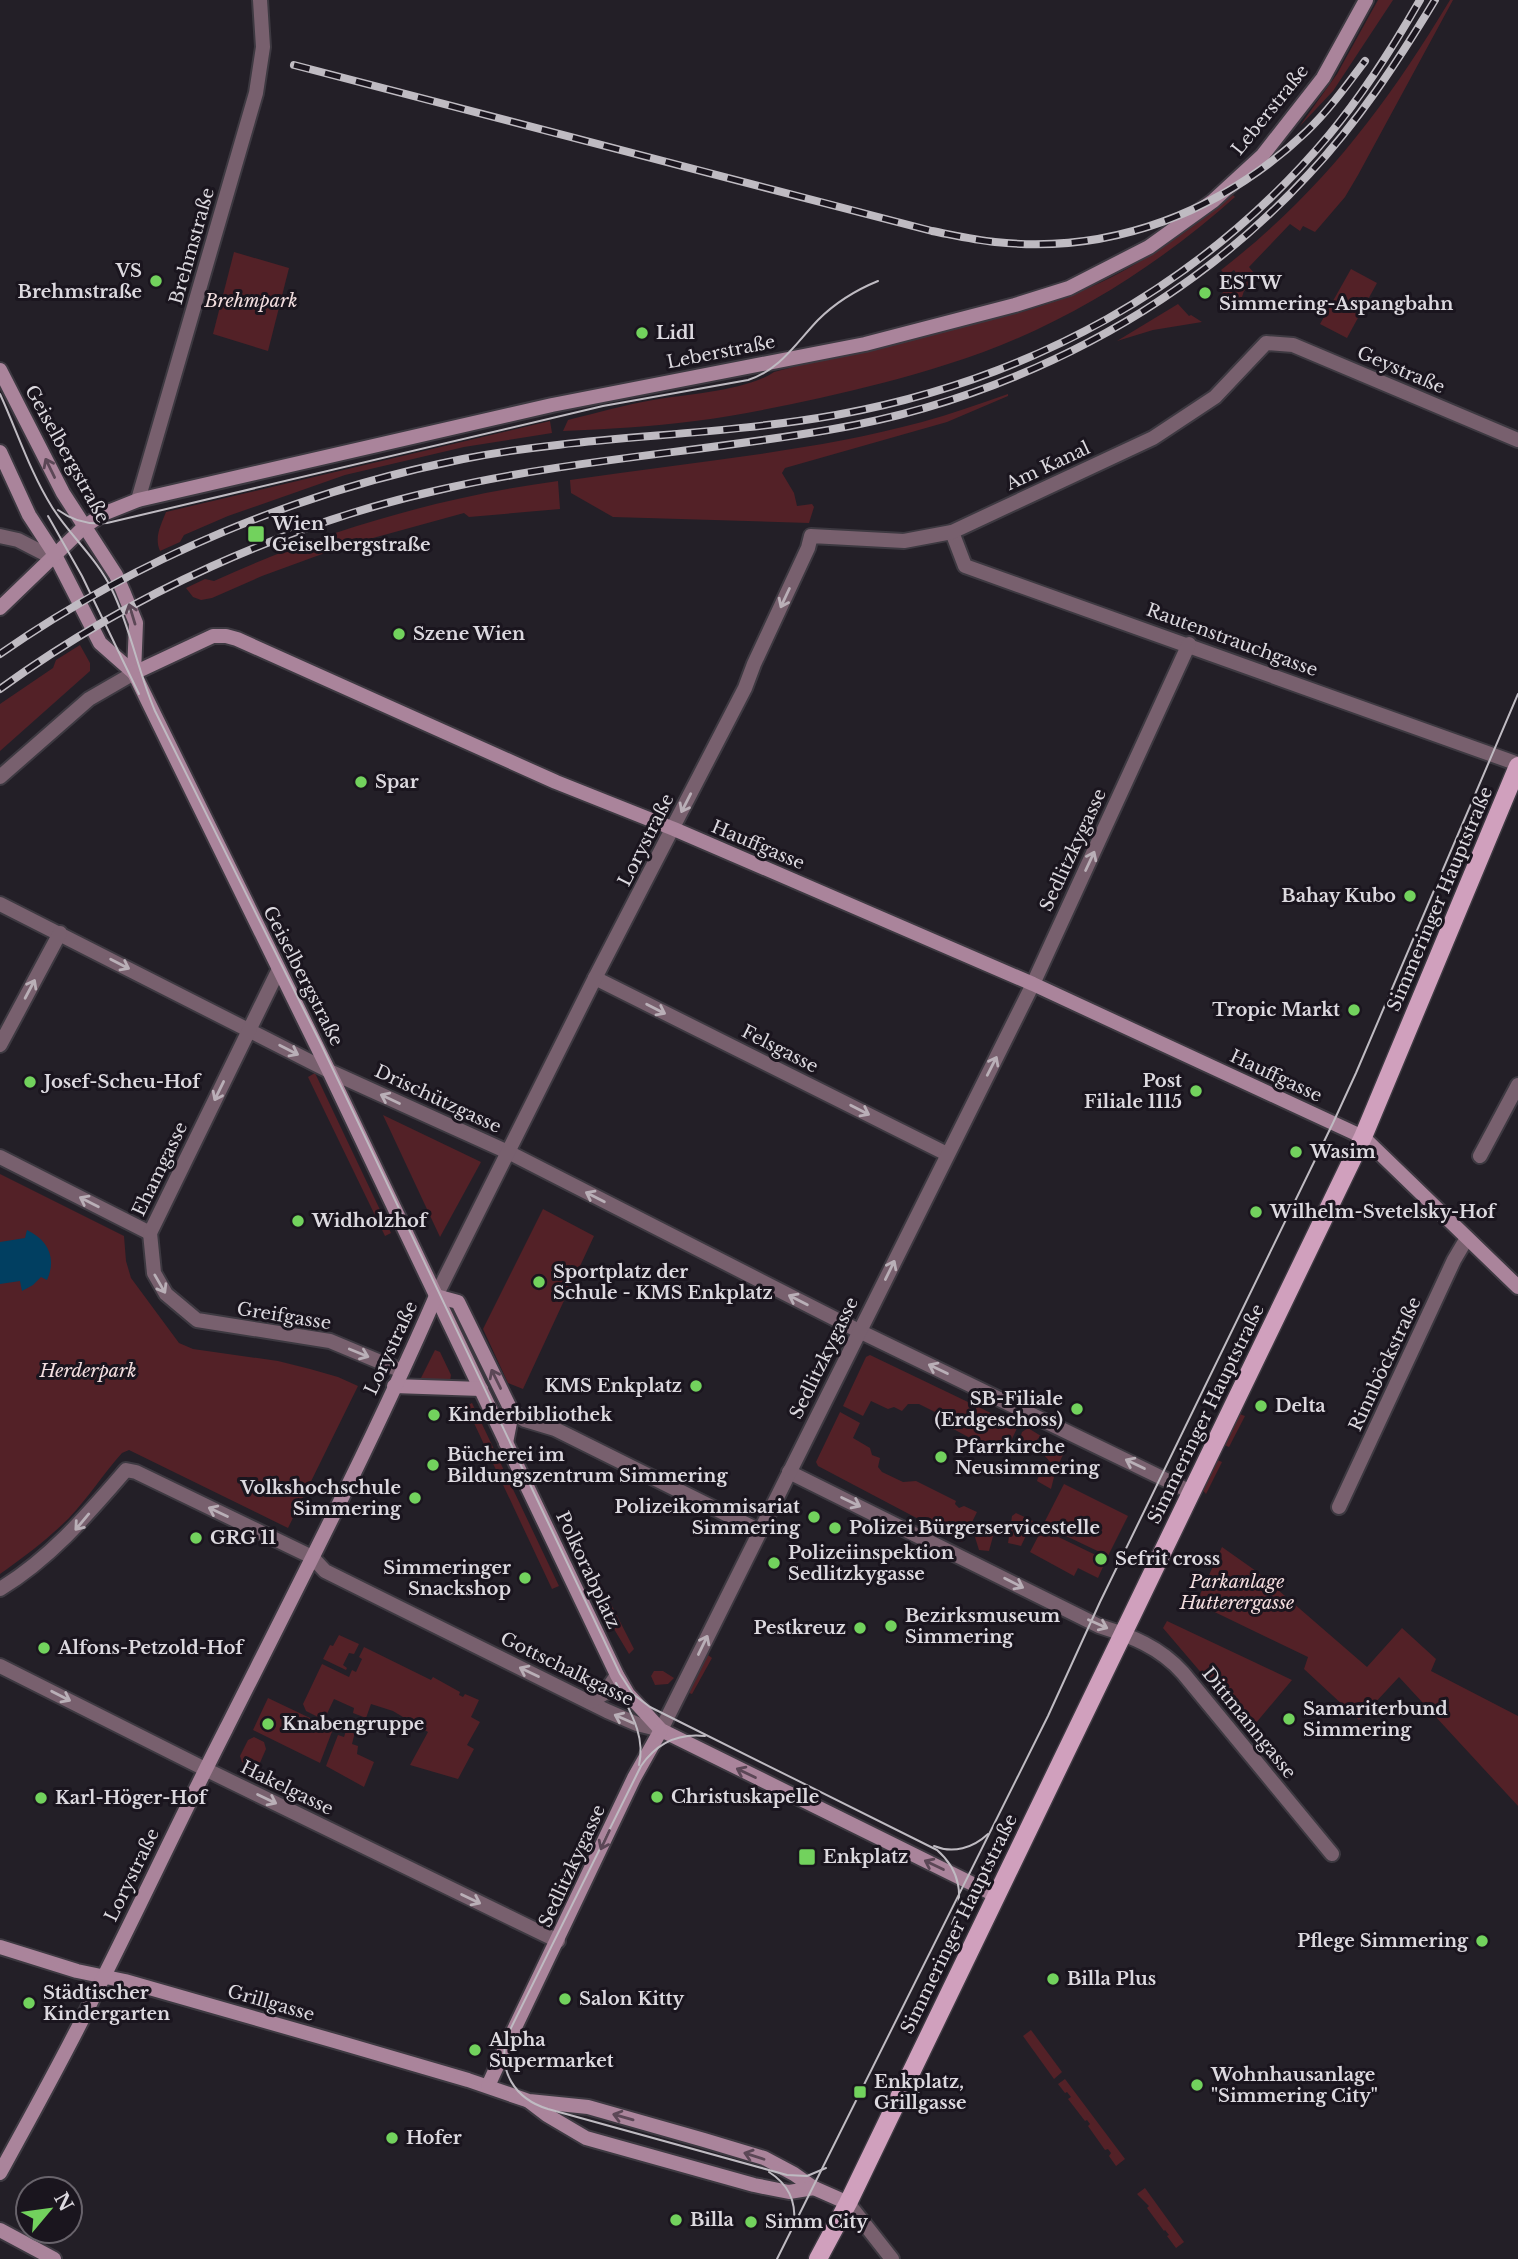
<svg xmlns="http://www.w3.org/2000/svg" width="1518" height="2259" font-family="'Libre Baskerville',serif">
	<style>
		.green { fill: #532127 }
		.water { fill: #013f61 }
		.lines { fill: none; stroke-linecap: round; stroke-linejoin: round }
		.street-casing { stroke: #3d3941; stroke-width: 18 }
		.secondary-casing { stroke: #3d3941; stroke-width: 18 }
		.primary-casing { stroke: #3d3941; stroke-width: 21 }
		.street { stroke: #78606e; stroke-width: 14 }
		.secondary { stroke: #aa849b; stroke-width: 14 }
		.primary { stroke: #d0a0bd; stroke-width: 18 }
		.tram { stroke: #bfbbc2; stroke-width: 2 }
		.rail-casing { stroke: #bfbbc2; stroke-width: 8 }
		.rail { stroke: #1a151e; stroke-width: 5; stroke-dasharray: 16; stroke-linecap: butt }
		.oneway { stroke: #5b4756 }
		.oneway2 { stroke: #b9afb7 }
		.poi-dot { fill: #72d25d; stroke: #1a151e; stroke-width: 2.5 }
		.labels { text-anchor: middle; dominant-baseline: central; stroke-width: 6; stroke-linejoin: round; paint-order: stroke }
		.street-label { font-size: 18px; fill: #dcd9df; stroke: #1a151e }
		.poi-label { font-size: 18px; font-weight: bold; fill: #dcd9df; stroke: #1a151e; text-anchor: start }
		.park-label { font-size: 18px; font-style: italic; fill: #f2ddde; stroke: #1a151e }
	</style>
	<rect width="100%" height="100%" fill="#231f27"/>
	<!-- green -->
	<g class="green">
		<polygon points="1378,0 1393,0 1333,91 1299,127 1337,74"/>
		<path d="M1450,0H1453L1358,175L1345,197L1315,232L1303,226L1300,231L1290,224L1249,267L1258,278L1244,291L1241,300L1253,305L1251,309L1238,304L1237,299L1233,296L1228,301L1221,294L1233,284L1230,278L1236,273L1234,270L1226,276L1221,270C1321,192 1385,108 1450,0Z"/>
		<path d="M1233,195L1235,197C1152,271 1055,331 948,364C906,378 863,388 820,398C778,407 737,416 695,421C651,427 607,429 563,431L568,420C596,413 624,405 653,400C687,394 746,391 774,372C832,356 891,344 949,330C991,320 1032,311 1072,295C1132,271 1183,236 1233,195Z"/>
		<polygon points="234,252 289,268 268,351 213,334"/>
		<polygon points="1351,269 1377,283 1347,338 1320,324"/>
		<polygon points="1178,304 1189,316 1191,315 1202,322 1153,330 1117,341"/>
		<path d="M1008,394V396L947,422L785,468L782,473L794,493L797,506L812,504L814,507L809,523L613,517L571,493L570,480C687,462 807,453 922,422C951,414 979,404 1008,394Z"/>
		<path d="M550,421L552,433L464,447L345,475L228,516L184,535L180,542L160,551C154,537 161,525 166,512Z"/>
		<path d="M558,481L560,509L469,517L464,513L344,546L262,576L212,598L201,600L193,597L186,588L205,579L214,581C323,531 440,497 558,481Z"/>
		<polygon points="80,645 90,663 90,671 0,751 0,704 53,668 56,660"/>
		<polygon points="315,1073 391,1233 385,1236 308,1077"/>
		<polygon points="383,1115 481,1162 440,1237"/>
		<path d="M0,1174L124,1236L126,1261L131,1278L179,1343L193,1349L278,1361L310,1369L338,1377L358,1386L288,1528L129,1450L122,1453C103,1474 88,1498 69,1518C48,1539 24,1557 0,1574Z"/>
		<polygon points="543,1209 594,1236 523,1389 508,1383 483,1329"/>
		<polygon points="435,1350 440,1352 451,1375 450,1381 448,1382 422,1382 420,1380"/>
		<polygon points="870,1355 1018,1426 1005,1454 993,1449 992,1441 987,1441 983,1445 946,1425 943,1422 943,1416 919,1404 908,1404 902,1411 894,1407 888,1409 871,1401 863,1416 843,1406 866,1357"/>
		<polygon points="472,1403 559,1586 552,1589 466,1406"/>
		<polygon points="840,1412 860,1423 853,1438 870,1448 872,1455 880,1458 878,1467 882,1472 903,1482 916,1481 956,1501 955,1504 959,1508 964,1506 977,1512 962,1542 818,1466 816,1462"/>
		<polygon points="1237,1413 1245,1416 1229,1447 1222,1444"/>
		<polygon points="1028,1428 1041,1436 1026,1450 1018,1445 1022,1432"/>
		<polygon points="1060,1442 1067,1447 1058,1465 1052,1464 1044,1455"/>
		<polygon points="1215,1459 1222,1462 1206,1494 1201,1488"/>
		<polygon points="1040,1472 1055,1473 1051,1489 1037,1481"/>
		<polygon points="1064,1484 1128,1516 1108,1556 1043,1525"/>
		<polygon points="1016,1513 1033,1521 1021,1546 1008,1543 1012,1516"/>
		<polygon points="564,1519 568,1520 634,1649 629,1654 605,1614 602,1607 606,1605"/>
		<polygon points="978,1527 995,1529 989,1551 979,1550 974,1534"/>
		<polygon points="1042,1529 1106,1560 1098,1578 1078,1568 1074,1576 1030,1552"/>
		<polygon points="1222,1547 1256,1571 1367,1667 1402,1628 1436,1659 1431,1671 1518,1716 1518,1806 1399,1677 1359,1720 1304,1669 1308,1657 1196,1603"/>
		<polygon points="1167,1621 1292,1680 1250,1730 1163,1628"/>
		<polygon points="339,1635 359,1644 354,1654 349,1653 343,1665 347,1668 346,1670 323,1659 330,1645 333,1646"/>
		<polygon points="364,1647 431,1680 433,1677 460,1692 459,1695 463,1697 465,1694 479,1700 471,1717 480,1722 467,1745 474,1749 458,1779 410,1765 428,1732 393,1711 371,1704 366,1718 353,1713 354,1708 334,1699 324,1720 306,1711 303,1704 322,1664 349,1677 352,1670 356,1672 362,1659 359,1657"/>
		<polygon points="708,1655 712,1658 692,1694 689,1693"/>
		<polygon points="654,1671 663,1671 674,1678 668,1684 655,1685 651,1676"/>
		<polygon points="268,1698 333,1729 320,1763 253,1730"/>
		<polygon points="350,1718 365,1723 362,1730 356,1728 352,1744 358,1746 357,1754 374,1762 364,1787 326,1766 338,1735 344,1737"/>
		<polygon points="254,1737 264,1742 266,1749 259,1765 252,1767 242,1762 240,1756 248,1740"/>
		<polygon points="1031,2030 1062,2072 1054,2079 1023,2036"/>
		<polygon points="1065,2079 1125,2159 1116,2166 1109,2156 1111,2153 1108,2149 1105,2150 1088,2126 1090,2124 1087,2120 1085,2121 1068,2099 1071,2097 1067,2092 1065,2093 1058,2084"/>
		<polygon points="1145,2188 1184,2242 1176,2248 1167,2236 1169,2235 1165,2230 1164,2231 1147,2208 1149,2206 1137,2194"/>
	</g>
	<!-- water -->
	<path class="water" d="M27,1230C48,1240 57,1258 47,1280L41,1277L33,1285L22,1291L20,1281L0,1284V1242L25,1238Z"/>
	<g class="lines">
		<!-- street casing -->
		<g class="street-casing">
			<g id="street">
				<polyline points="138,500 256,93 263,47 260,0"/>
				<polyline points="952,532 965,566 1518,764"/>
				<polyline points="0,536 18,540 53,558"/>
				<polyline points="0,777 89,699 134,673"/>
				<polyline points="0,904 329,1071 508,1152 859,1331 1191,1492"/>
				<polyline points="595,978 947,1154"/>
				<polyline points="0,1045 60,933"/>
				<polyline points="1480,1156 1518,1085"/>
				<polyline points="0,1157 150,1233"/>
				<polyline points="150,1233 154,1273 166,1294 197,1320 330,1341 402,1371"/>
				<polyline points="150,1233 278,971"/>
				<polyline points="436,1296 595,978 745,688 754,664 808,548 811,536 904,541 952,532 1153,438 1215,397 1266,343 1293,345 1518,440"/>
				<polyline points="512,1412 525,1420 555,1429 760,1531"/>
				<path d="M789,1472L1099,1626C1131,1636 1160,1647 1183,1673L1332,1854"/>
				<polyline points="1339,1507 1454,1260 1467,1238"/>
				<path d="M0,1589C51,1558 88,1514 126,1470L136,1472L312,1557L325,1571L607,1711L637,1724L661,1730L1033,984L1189,644"/>
				<polyline points="0,1666 205,1769 558,1941"/>
				<polyline points="590,1702 605,1693 617,1675"/>
				<polyline points="848,2203 892,2259"/>
			</g>
		</g>
		<!-- secondary casing -->
		<g class="secondary-casing">
			<g id="secondary">
				<polyline points="0,370 63,493 116,575 123,591 136,623 134,673"/>
				<polyline points="0,452 29,515 55,555 100,643 134,673 329,1071 617,1675 628,1694 661,1730 995,1895"/>
				<polyline points="0,608 84,527 103,514 138,500 552,405 865,344 1015,305 1069,288 1149,247 1213,201 1262,156 1323,78 1366,0"/>
				<polyline points="134,673 213,636 226,636 237,639 556,782 674,829 1033,984 1363,1137 1518,1287"/>
				<polyline points="436,1296 458,1302 512,1412 506,1443"/>
				<polyline points="394,1386 481,1389"/>
				<polyline points="0,1947 77,1971 125,1981 338,2042 468,2080 529,2101 588,2107 704,2140 764,2158 794,2174 814,2188 848,2203"/>
				<polyline points="488,2086 509,2040 634,1778 661,1730"/>
				<polyline points="530,2102 547,2115 586,2138 754,2185 789,2192 814,2188"/>
				<path d="M0,2173C31,2116 63,2059 92,2000C138,1910 180,1819 226,1729C298,1586 372,1443 436,1296"/>
				<polyline points="0,2230 54,2259"/>
			</g>
		</g>
		<!-- primary casing -->
		<g class="primary-casing">
			<polyline id="primary" points="818,2259 848,2203 1363,1137 1518,766"/>
		</g>
		<!-- street -->
		<use href="#street" class="street"/>
		<!-- secondary -->
		<use href="#secondary" class="secondary"/>
		<!-- primary -->
		<use href="#primary" class="primary"/>
		<!-- tram -->
		<g class="tram">
			<path d="M0,394C17,431 30,472 52,507C70,536 97,558 112,590C131,629 138,672 155,711L320,1042L620,1674L633,1694L650,1707L937,1850C960,1870 965,1897 952,1924"/>
			<path d="M58,510C73,521 88,525 107,523L603,406L748,380C780,370 796,343 818,320C835,303 856,290 878,281"/>
			<polyline points="48,516 82,576 139,694"/>
			<path d="M616,1683C629,1710 646,1735 639,1765"/>
			<path d="M705,1736C677,1733 656,1744 641,1766L507,2036C497,2071 515,2099 548,2109L787,2175L807,2176L826,2168"/>
			<path d="M934,1846C953,1854 973,1848 988,1834"/>
			<path d="M769,2172C788,2184 796,2201 794,2222"/>
			<polyline points="777,2259 1048,1716 1100,1602 1333,1123 1356,1073 1518,694"/>
		</g>
		<!-- rail casing -->
		<g class="rail-casing">
			<g id="rail">
				<path d="M294,65L932,231C953,235 974,240 995,242C1112,255 1223,211 1307,131C1329,110 1347,85 1365,61"/>
				<path d="M0,654C138,558 297,492 463,459C586,435 712,437 836,415C1029,380 1202,287 1329,135C1364,93 1393,47 1420,0"/>
				<path d="M0,689C131,594 285,524 443,489C569,460 700,452 828,430C1010,399 1183,311 1309,174C1358,122 1398,61 1435,0"/>
			</g>
		</g>
		<!-- rail -->
		<use href="#rail" class="rail"/>
	</g>
	<!-- one-way arrows -->
	<defs><path id="oneway-shaft" d="M-6 0H5M1.5-3L5.5 0L1.5 3" fill="none" stroke-width="1.6" stroke-linecap="round" stroke-linejoin="round" transform="scale(1.75)"/></defs>
	<g class="oneway">
		<use href="#oneway-shaft" transform="translate(50 468) rotate(-116)"/>
		<use href="#oneway-shaft" transform="translate(132 614) rotate(-107)"/>
		<use href="#oneway-shaft" transform="translate(496 1379) rotate(-116)"/>
		<use href="#oneway-shaft" transform="translate(746 1773) rotate(-154)"/>
		<use href="#oneway-shaft" transform="translate(605 1840) rotate(115)"/>
		<use href="#oneway-shaft" transform="translate(934 1865) rotate(-154)"/>
		<use href="#oneway-shaft" transform="translate(623 2117) rotate(-164)"/>
		<use href="#oneway-shaft" transform="translate(754 2156) rotate(-162)"/>
	</g>
	<g class="oneway2">
		<use href="#oneway-shaft" transform="translate(785 598) rotate(115)"/>
		<use href="#oneway-shaft" transform="translate(686 803) rotate(117)"/>
		<use href="#oneway-shaft" transform="translate(1090 861) rotate(-65)"/>
		<use href="#oneway-shaft" transform="translate(120 964) rotate(27)"/>
		<use href="#oneway-shaft" transform="translate(30 989) rotate(-62)"/>
		<use href="#oneway-shaft" transform="translate(656 1009) rotate(27)"/>
		<use href="#oneway-shaft" transform="translate(289 1050) rotate(27)"/>
		<use href="#oneway-shaft" transform="translate(992 1066) rotate(-63)"/>
		<use href="#oneway-shaft" transform="translate(219 1091) rotate(116)"/>
		<use href="#oneway-shaft" transform="translate(390 1099) rotate(-155)"/>
		<use href="#oneway-shaft" transform="translate(860 1110) rotate(27)"/>
		<use href="#oneway-shaft" transform="translate(595 1197) rotate(-153)"/>
		<use href="#oneway-shaft" transform="translate(89 1202) rotate(-153)"/>
		<use href="#oneway-shaft" transform="translate(890 1270) rotate(-64)"/>
		<use href="#oneway-shaft" transform="translate(160 1284) rotate(60)"/>
		<use href="#oneway-shaft" transform="translate(798 1300) rotate(-153)"/>
		<use href="#oneway-shaft" transform="translate(359 1353) rotate(22)"/>
		<use href="#oneway-shaft" transform="translate(938 1369) rotate(-154)"/>
		<use href="#oneway-shaft" transform="translate(1135 1464) rotate(-154)"/>
		<use href="#oneway-shaft" transform="translate(851 1502) rotate(26)"/>
		<use href="#oneway-shaft" transform="translate(218 1512) rotate(-155)"/>
		<use href="#oneway-shaft" transform="translate(82 1522) rotate(130)"/>
		<use href="#oneway-shaft" transform="translate(1014 1583) rotate(27)"/>
		<use href="#oneway-shaft" transform="translate(1098 1624) rotate(24)"/>
		<use href="#oneway-shaft" transform="translate(703 1645) rotate(-64)"/>
		<use href="#oneway-shaft" transform="translate(529 1672) rotate(-154)"/>
		<use href="#oneway-shaft" transform="translate(61 1696) rotate(27)"/>
		<use href="#oneway-shaft" transform="translate(624 1719) rotate(-156)"/>
		<use href="#oneway-shaft" transform="translate(267 1799) rotate(26)"/>
		<use href="#oneway-shaft" transform="translate(471 1899) rotate(26)"/>
	</g>
	<!-- markers -->
	<g class="poi-dot">
		<circle cx="156" cy="281" r="7"/>
		<circle cx="1205" cy="293" r="7"/>
		<circle cx="642" cy="333" r="7"/>
		<rect x="247" y="525" width="18" height="18" rx="3.5"/>
		<circle cx="399" cy="634" r="7"/>
		<circle cx="361" cy="782" r="7"/>
		<circle cx="1410" cy="896" r="7"/>
		<circle cx="1354" cy="1010" r="7"/>
		<circle cx="30" cy="1082" r="7"/>
		<circle cx="1196" cy="1091" r="7"/>
		<circle cx="1296" cy="1152" r="7"/>
		<circle cx="1256" cy="1212" r="7"/>
		<circle cx="298" cy="1221" r="7"/>
		<circle cx="539" cy="1282" r="7"/>
		<circle cx="696" cy="1386" r="7"/>
		<circle cx="1261" cy="1406" r="7"/>
		<circle cx="1077" cy="1409" r="7"/>
		<circle cx="434" cy="1415" r="7"/>
		<circle cx="941" cy="1457" r="7"/>
		<circle cx="433" cy="1465" r="7"/>
		<circle cx="415" cy="1498" r="7"/>
		<circle cx="814" cy="1517" r="7"/>
		<circle cx="835" cy="1528" r="7"/>
		<circle cx="196" cy="1538" r="7"/>
		<circle cx="1101" cy="1559" r="7"/>
		<circle cx="774" cy="1563" r="7"/>
		<circle cx="525" cy="1578" r="7"/>
		<circle cx="891" cy="1626" r="7"/>
		<circle cx="860" cy="1628" r="7"/>
		<circle cx="44" cy="1648" r="7"/>
		<circle cx="1289" cy="1719" r="7"/>
		<circle cx="268" cy="1724" r="7"/>
		<circle cx="657" cy="1797" r="7"/>
		<circle cx="41" cy="1798" r="7"/>
		<rect x="798" y="1848" width="18" height="18" rx="3.5"/>
		<circle cx="1482" cy="1941" r="7"/>
		<circle cx="1053" cy="1979" r="7"/>
		<circle cx="565" cy="1999" r="7"/>
		<circle cx="29" cy="2003" r="7"/>
		<circle cx="475" cy="2050" r="7"/>
		<circle cx="1197" cy="2085" r="7"/>
		<rect x="853" y="2085" width="14" height="14" rx="3.5"/>
		<circle cx="392" cy="2138" r="7"/>
		<circle cx="676" cy="2220" r="7"/>
		<circle cx="751" cy="2222" r="7"/>
	</g>
	<g class="labels">
		<!-- street labels -->
		<g class="street-label">
			<text transform="translate(1270 110) rotate(-51)">Leberstraße</text>
			<text transform="translate(192 246) rotate(-74)">Brehmstraße</text>
			<text transform="translate(721 352) rotate(-11)">Leberstraße</text>
			<text transform="translate(1401 370) rotate(23)">Geystraße</text>
			<text transform="translate(67 454) rotate(61)">Geiselbergstraße</text>
			<text transform="translate(1048 466) rotate(-25)">Am Kanal</text>
			<text transform="translate(1232 640) rotate(20)">Rautenstrauchgasse</text>
			<text transform="translate(646 840) rotate(-63)">Lorystraße</text>
			<text transform="translate(758 845) rotate(23)">Hauffgasse</text>
			<text transform="translate(1073 850) rotate(-65)">Sedlitzkygasse</text>
			<text transform="translate(1440 899) rotate(-67)">Simmeringer Hauptstraße</text>
			<text transform="translate(303 976) rotate(63)">Geiselbergstraße</text>
			<text transform="translate(780 1049) rotate(27)">Felsgasse</text>
			<text transform="translate(1276 1076) rotate(25)">Hauffgasse</text>
			<text transform="translate(438 1099) rotate(25)">Drischützgasse</text>
			<text transform="translate(160 1169) rotate(-64)">Ehamgasse</text>
			<text transform="translate(284 1316) rotate(9)">Greifgasse</text>
			<text transform="translate(391 1348) rotate(-65)">Lorystraße</text>
			<text transform="translate(824 1358) rotate(-64)">Sedlitzkygasse</text>
			<text transform="translate(1385 1364) rotate(-65)">Rinnböckstraße</text>
			<text transform="translate(1206 1414) rotate(-64)">Simmeringer Hauptstraße</text>
			<text transform="translate(588 1570) rotate(65)">Polkorabplatz</text>
			<text transform="translate(567 1669) rotate(26)">Gottschalkgasse</text>
			<text transform="translate(1249 1723) rotate(51)">Dittmanngasse</text>
			<text transform="translate(287 1788) rotate(26)">Hakelgasse</text>
			<text transform="translate(572 1866) rotate(-65)">Sedlitzkygasse</text>
			<text transform="translate(132 1875) rotate(-64)">Lorystraße</text>
			<text transform="translate(959 1924) rotate(-64)">Simmeringer Hauptstraße</text>
			<text transform="translate(271 2003) rotate(16)">Grillgasse</text>
		</g>
		<!-- poi labels -->
		<g class="poi-label">
			<text x="142" y="271" text-anchor="end">VS<tspan x="142" dy="21">Brehmstraße</tspan></text>
			<text x="1219" y="283">ESTW<tspan x="1219" dy="21">Simmering-Aspangbahn</tspan></text>
			<text x="656" y="333">Lidl</text>
			<text x="272" y="524">Wien<tspan x="272" dy="21">Geiselbergstraße</tspan></text>
			<text x="413" y="634">Szene Wien</text>
			<text x="375" y="782">Spar</text>
			<text x="1396" y="896" text-anchor="end">Bahay Kubo</text>
			<text x="1340" y="1010" text-anchor="end">Tropic Markt</text>
			<text x="1182" y="1081" text-anchor="end">Post<tspan x="1182" dy="21">Filiale 1115</tspan></text>
			<text x="44" y="1082">Josef-Scheu-Hof</text>
			<text x="1310" y="1152">Wasim</text>
			<text x="1270" y="1212">Wilhelm-Svetelsky-Hof</text>
			<text x="312" y="1221">Widholzhof</text>
			<text x="553" y="1272">Sportplatz der<tspan x="553" dy="21">Schule - KMS Enkplatz</tspan></text>
			<text x="682" y="1386" text-anchor="end">KMS Enkplatz</text>
			<text x="1063" y="1399" text-anchor="end">SB-Filiale<tspan x="1063" dy="21">(Erdgeschoss)</tspan></text>
			<text x="1275" y="1406">Delta</text>
			<text x="448" y="1415">Kinderbibliothek</text>
			<text x="955" y="1447">Pfarrkirche<tspan x="955" dy="21">Neusimmering</tspan></text>
			<text x="447" y="1455">Bücherei im<tspan x="447" dy="21">Bildungszentrum Simmering</tspan></text>
			<text x="401" y="1488" text-anchor="end">Volkshochschule<tspan x="401" dy="21">Simmering</tspan></text>
			<text x="800" y="1507" text-anchor="end">Polizeikommisariat<tspan x="800" dy="21">Simmering</tspan></text>
			<text x="849" y="1528">Polizei Bürgerservicestelle</text>
			<text x="210" y="1538">GRG 11</text>
			<text x="788" y="1553">Polizeiinspektion<tspan x="788" dy="21">Sedlitzkygasse</tspan></text>
			<text x="1115" y="1559">Sefrit cross</text>
			<text x="511" y="1568" text-anchor="end">Simmeringer<tspan x="511" dy="21">Snackshop</tspan></text>
			<text x="905" y="1616">Bezirksmuseum<tspan x="905" dy="21">Simmering</tspan></text>
			<text x="846" y="1628" text-anchor="end">Pestkreuz</text>
			<text x="58" y="1648">Alfons-Petzold-Hof</text>
			<text x="1303" y="1709">Samariterbund<tspan x="1303" dy="21">Simmering</tspan></text>
			<text x="282" y="1724">Knabengruppe</text>
			<text x="671" y="1797">Christuskapelle</text>
			<text x="55" y="1798">Karl-Höger-Hof</text>
			<text x="823" y="1857">Enkplatz</text>
			<text x="1468" y="1941" text-anchor="end">Pflege Simmering</text>
			<text x="1067" y="1979">Billa Plus</text>
			<text x="43" y="1993">Städtischer<tspan x="43" dy="21">Kindergarten</tspan></text>
			<text x="579" y="1999">Salon Kitty</text>
			<text x="489" y="2040">Alpha<tspan x="489" dy="21">Supermarket</tspan></text>
			<text x="1211" y="2075">Wohnhausanlage<tspan x="1211" dy="21">"Simmering City"</tspan></text>
			<text x="874" y="2082">Enkplatz,<tspan x="874" dy="21">Grillgasse</tspan></text>
			<text x="406" y="2138">Hofer</text>
			<text x="690" y="2220">Billa</text>
			<text x="765" y="2222">Simm City</text>
		</g>
		<!-- park labels -->
		<g class="park-label">
			<text x="251" y="301">Brehmpark</text>
			<text x="88" y="1371">Herderpark</text>
			<text x="1237" y="1582">Parkanlage<tspan x="1237" dy="21">Hutterergasse</tspan></text>
		</g>
	</g>
	<!-- north arrow -->
	<g transform="translate(49 2210) rotate(61)"><circle r="33" fill="#1a151e" stroke="#68636b" stroke-width="2"/>
	<path d="M0-5L12 26L0 18L-12 26Z" fill="#72d25d"/>
	<text y="-10" font-size="19" font-weight="bold" text-anchor="middle" fill="#dcd9df">N</text>
	</g>
</svg>
